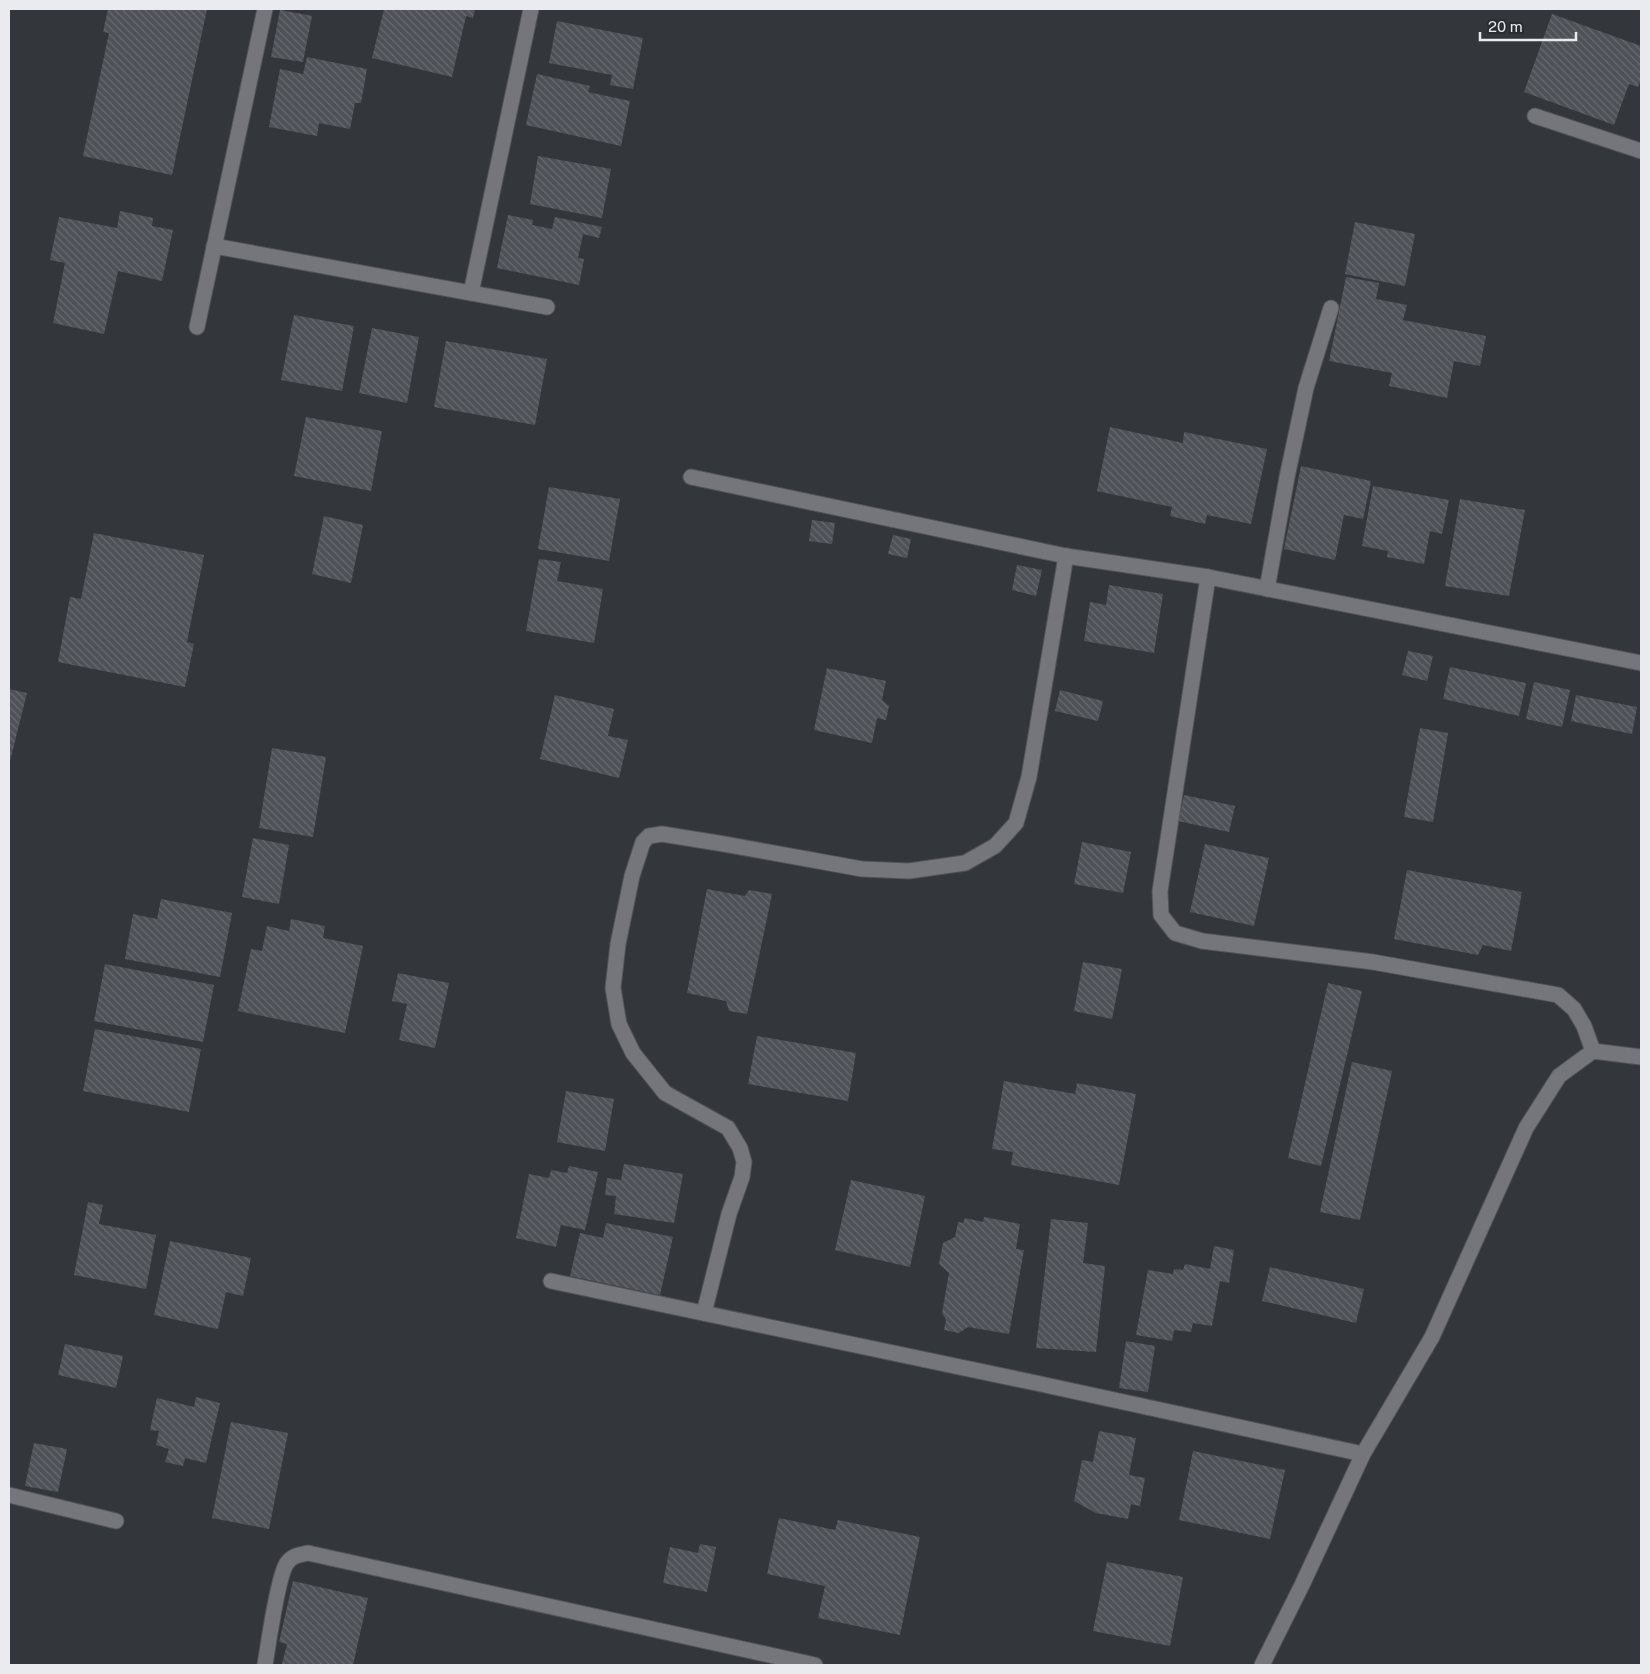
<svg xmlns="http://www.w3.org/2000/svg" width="1650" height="1674" font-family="'Public Sans',sans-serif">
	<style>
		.building { fill: url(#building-back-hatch) }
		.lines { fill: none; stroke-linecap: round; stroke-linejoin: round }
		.minor-casing { stroke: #515357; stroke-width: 17 }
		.minor { stroke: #74767c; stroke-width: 15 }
	</style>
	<defs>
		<pattern id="building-back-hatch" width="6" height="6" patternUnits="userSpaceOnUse" patternTransform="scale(1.25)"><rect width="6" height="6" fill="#4e5157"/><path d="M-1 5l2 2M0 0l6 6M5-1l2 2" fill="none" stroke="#686a6f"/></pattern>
	</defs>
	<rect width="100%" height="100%" fill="#33363b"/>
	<!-- building -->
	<g class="building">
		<polygon points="108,9 207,9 172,175 83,156 109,33 103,32"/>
		<polygon points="384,9 475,9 473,18 466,16 452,77 372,58"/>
		<polygon points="280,10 312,16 303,62 271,57"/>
		<polygon points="1552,14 1641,46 1641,79 1638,87 1629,84 1614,125 1524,92"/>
		<polygon points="557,21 643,38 633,89 610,85 612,75 549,63"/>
		<polygon points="307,57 367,69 361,103 355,103 350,129 319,123 317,136 269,127 280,69 303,74"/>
		<polygon points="537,74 590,86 588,92 630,101 621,146 526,125"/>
		<polygon points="538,156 611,169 602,218 530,204"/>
		<polygon points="120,211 153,218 152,226 173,230 162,281 118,271 104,334 53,323 65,263 50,260 59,217 117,228"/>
		<polygon points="508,215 533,220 532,225 552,229 555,217 602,227 599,238 583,234 578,258 584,259 579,285 497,268"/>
		<polygon points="1355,222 1415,234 1405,286 1345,274"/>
		<polygon points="1346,277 1379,283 1376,299 1407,305 1403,320 1486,336 1480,366 1454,361 1447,398 1389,386 1392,373 1329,361"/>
		<polygon points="294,315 354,326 342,391 281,380"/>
		<polygon points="372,328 419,337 407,403 359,393"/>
		<polygon points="446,341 547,359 535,425 434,407"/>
		<polygon points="306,417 382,431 371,491 294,476"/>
		<polygon points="1110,427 1183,443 1184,432 1267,449 1251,524 1207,515 1205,524 1170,516 1172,507 1097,491"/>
		<polygon points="1301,466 1371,481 1363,519 1344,515 1335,560 1284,549"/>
		<polygon points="1373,486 1449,500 1442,534 1430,531 1424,564 1387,557 1388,551 1362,546"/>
		<polygon points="549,487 620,499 609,561 538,549"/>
		<polygon points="1460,499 1525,510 1509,596 1445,586"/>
		<polygon points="324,516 363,525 351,583 312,574"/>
		<polygon points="812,520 835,523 832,544 809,541"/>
		<polygon points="94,533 204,555 187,642 194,644 185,687 58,662 70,597 81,599"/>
		<polygon points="893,535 911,539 907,558 888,554"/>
		<polygon points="539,559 561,562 557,581 603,589 594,643 526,631"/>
		<polygon points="1017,565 1042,570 1036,596 1012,590"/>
		<polygon points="1109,585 1163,594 1154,653 1084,641 1090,602 1106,605"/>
		<polygon points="1408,651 1433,656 1427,681 1402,675"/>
		<polygon points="1450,667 1526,683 1519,716 1443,699"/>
		<polygon points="827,668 886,681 882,700 889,706 886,720 877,718 872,743 814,730"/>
		<polygon points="1534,682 1570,690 1562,727 1526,719"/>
		<polygon points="9,689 27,693 9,765"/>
		<polygon points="1060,690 1103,701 1098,721 1055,711"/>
		<polygon points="555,695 614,709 608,736 628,740 619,778 540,759"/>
		<polygon points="1576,695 1637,707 1632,734 1571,721"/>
		<polygon points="1420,728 1448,733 1433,822 1404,817"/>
		<polygon points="272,748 326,757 313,837 259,828"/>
		<polygon points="1184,795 1235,806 1229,832 1178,821"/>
		<polygon points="253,838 289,845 279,904 242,897"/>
		<polygon points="1082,842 1131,852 1123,893 1074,884"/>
		<polygon points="1205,844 1269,858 1254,926 1190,912"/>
		<polygon points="1407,870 1522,892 1511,951 1483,945 1478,955 1394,939"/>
		<polygon points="707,889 745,896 749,890 772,894 747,1014 729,1011 726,1001 687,993"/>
		<polygon points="161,899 232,913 220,977 125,959 133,914 157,919"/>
		<polygon points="291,919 325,926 323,938 363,946 345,1033 238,1011 251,949 262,951 267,926 289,931"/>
		<polygon points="1083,962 1122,969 1112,1019 1074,1011"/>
		<polygon points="105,964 214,985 203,1042 94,1021"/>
		<polygon points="398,973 449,983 435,1048 399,1040 407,1004 392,1001"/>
		<polygon points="1328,983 1362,991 1321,1166 1288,1158"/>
		<polygon points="95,1029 201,1049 189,1112 83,1091"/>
		<polygon points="757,1036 856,1053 848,1101 748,1084"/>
		<polygon points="1352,1062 1392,1071 1360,1220 1320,1212"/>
		<polygon points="1004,1081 1075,1094 1077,1083 1136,1094 1119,1185 1011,1165 1013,1152 992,1149"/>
		<polygon points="566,1091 614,1099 605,1151 557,1142"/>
		<polygon points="624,1164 683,1174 674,1223 614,1214 616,1196 605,1195 607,1178 621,1180"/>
		<polygon points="569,1166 598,1172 585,1230 561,1225 556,1247 516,1238 529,1174 549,1178 551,1170 567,1173"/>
		<polygon points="851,1180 925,1196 910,1267 835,1250"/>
		<polygon points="88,1202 103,1205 99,1224 156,1235 146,1289 74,1275"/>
		<polygon points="984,1217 1020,1224 1016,1249 1024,1250 1009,1334 968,1327 959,1333 944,1330 946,1320 942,1313 949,1273 939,1264 943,1243 955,1237 958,1222 963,1223 965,1218 983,1222"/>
		<polygon points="1051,1219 1088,1223 1083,1263 1105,1266 1096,1352 1036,1348"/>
		<polygon points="606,1223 673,1237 660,1295 570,1276 580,1233 603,1238"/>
		<polygon points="170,1241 251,1258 243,1296 226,1292 218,1329 154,1315"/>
		<polygon points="1214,1246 1234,1250 1229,1283 1220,1281 1212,1326 1193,1323 1191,1332 1174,1330 1172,1341 1136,1335 1148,1270 1173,1274 1174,1269 1183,1270 1185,1264 1210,1269"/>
		<polygon points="1270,1267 1364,1289 1356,1323 1262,1301"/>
		<polygon points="1126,1341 1155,1346 1148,1392 1119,1388"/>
		<polygon points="65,1344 123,1356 116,1388 58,1375"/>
		<polygon points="196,1397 220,1403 206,1463 185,1458 183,1466 165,1462 169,1449 156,1445 159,1431 150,1430 157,1398 194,1407"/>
		<polygon points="231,1422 288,1433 269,1529 212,1518"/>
		<polygon points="1099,1431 1136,1438 1129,1475 1145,1478 1140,1506 1131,1504 1128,1519 1096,1513 1074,1501 1082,1460 1093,1462"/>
		<polygon points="34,1443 67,1449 58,1492 25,1486"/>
		<polygon points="1193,1451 1285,1470 1270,1539 1179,1520"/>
		<polygon points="779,1518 835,1530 838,1520 920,1537 900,1635 818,1618 825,1586 767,1574"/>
		<polygon points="700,1544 716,1547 707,1592 663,1583 670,1547 698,1553"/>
		<polygon points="1107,1562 1183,1577 1170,1646 1093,1631"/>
		<polygon points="293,1581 368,1598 353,1665 282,1664 287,1644 279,1642"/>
	</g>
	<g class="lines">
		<!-- minor casing -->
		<g class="minor-casing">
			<g id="minor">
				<polyline points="1535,116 1641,151"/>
				<polyline points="214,246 547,307"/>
				<polyline points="471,293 531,9"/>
				<polyline points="197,327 265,9"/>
				<polyline points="691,477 1066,556 1208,577 1641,663"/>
				<polyline points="1208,577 1160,891 1161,915 1175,933 1202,941 1373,962 1558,995 1574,1009 1584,1026 1593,1051"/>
				<polyline points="1267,589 1287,477 1306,388 1331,308"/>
				<polyline points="551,1281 1036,1383 1363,1454"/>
				<polyline points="704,1313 729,1214 742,1177 744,1162 740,1148 728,1128 665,1093 633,1053 619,1024 613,988 618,944 632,876 643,842 649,836 662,834 724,844 862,869 909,871 965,863 995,846 1016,823 1029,777 1066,556"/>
				<polyline points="9,1495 116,1521"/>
				<path d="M265,1665C268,1646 278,1575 287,1563C293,1555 299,1555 308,1553L815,1665"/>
				<polyline points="1262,1665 1302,1585 1363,1454 1432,1337 1526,1128 1559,1076 1593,1051 1641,1057"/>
			</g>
		</g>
		<!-- minor -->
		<use href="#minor" class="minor"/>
	</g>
	<!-- border -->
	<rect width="1650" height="1674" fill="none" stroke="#e9ebee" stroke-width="20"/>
	<!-- scale -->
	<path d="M1480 32v8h96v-8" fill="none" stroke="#e9ebee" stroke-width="2.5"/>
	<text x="1488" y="32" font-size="15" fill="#e9ebee" stroke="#292c31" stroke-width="4" paint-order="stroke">20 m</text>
</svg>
